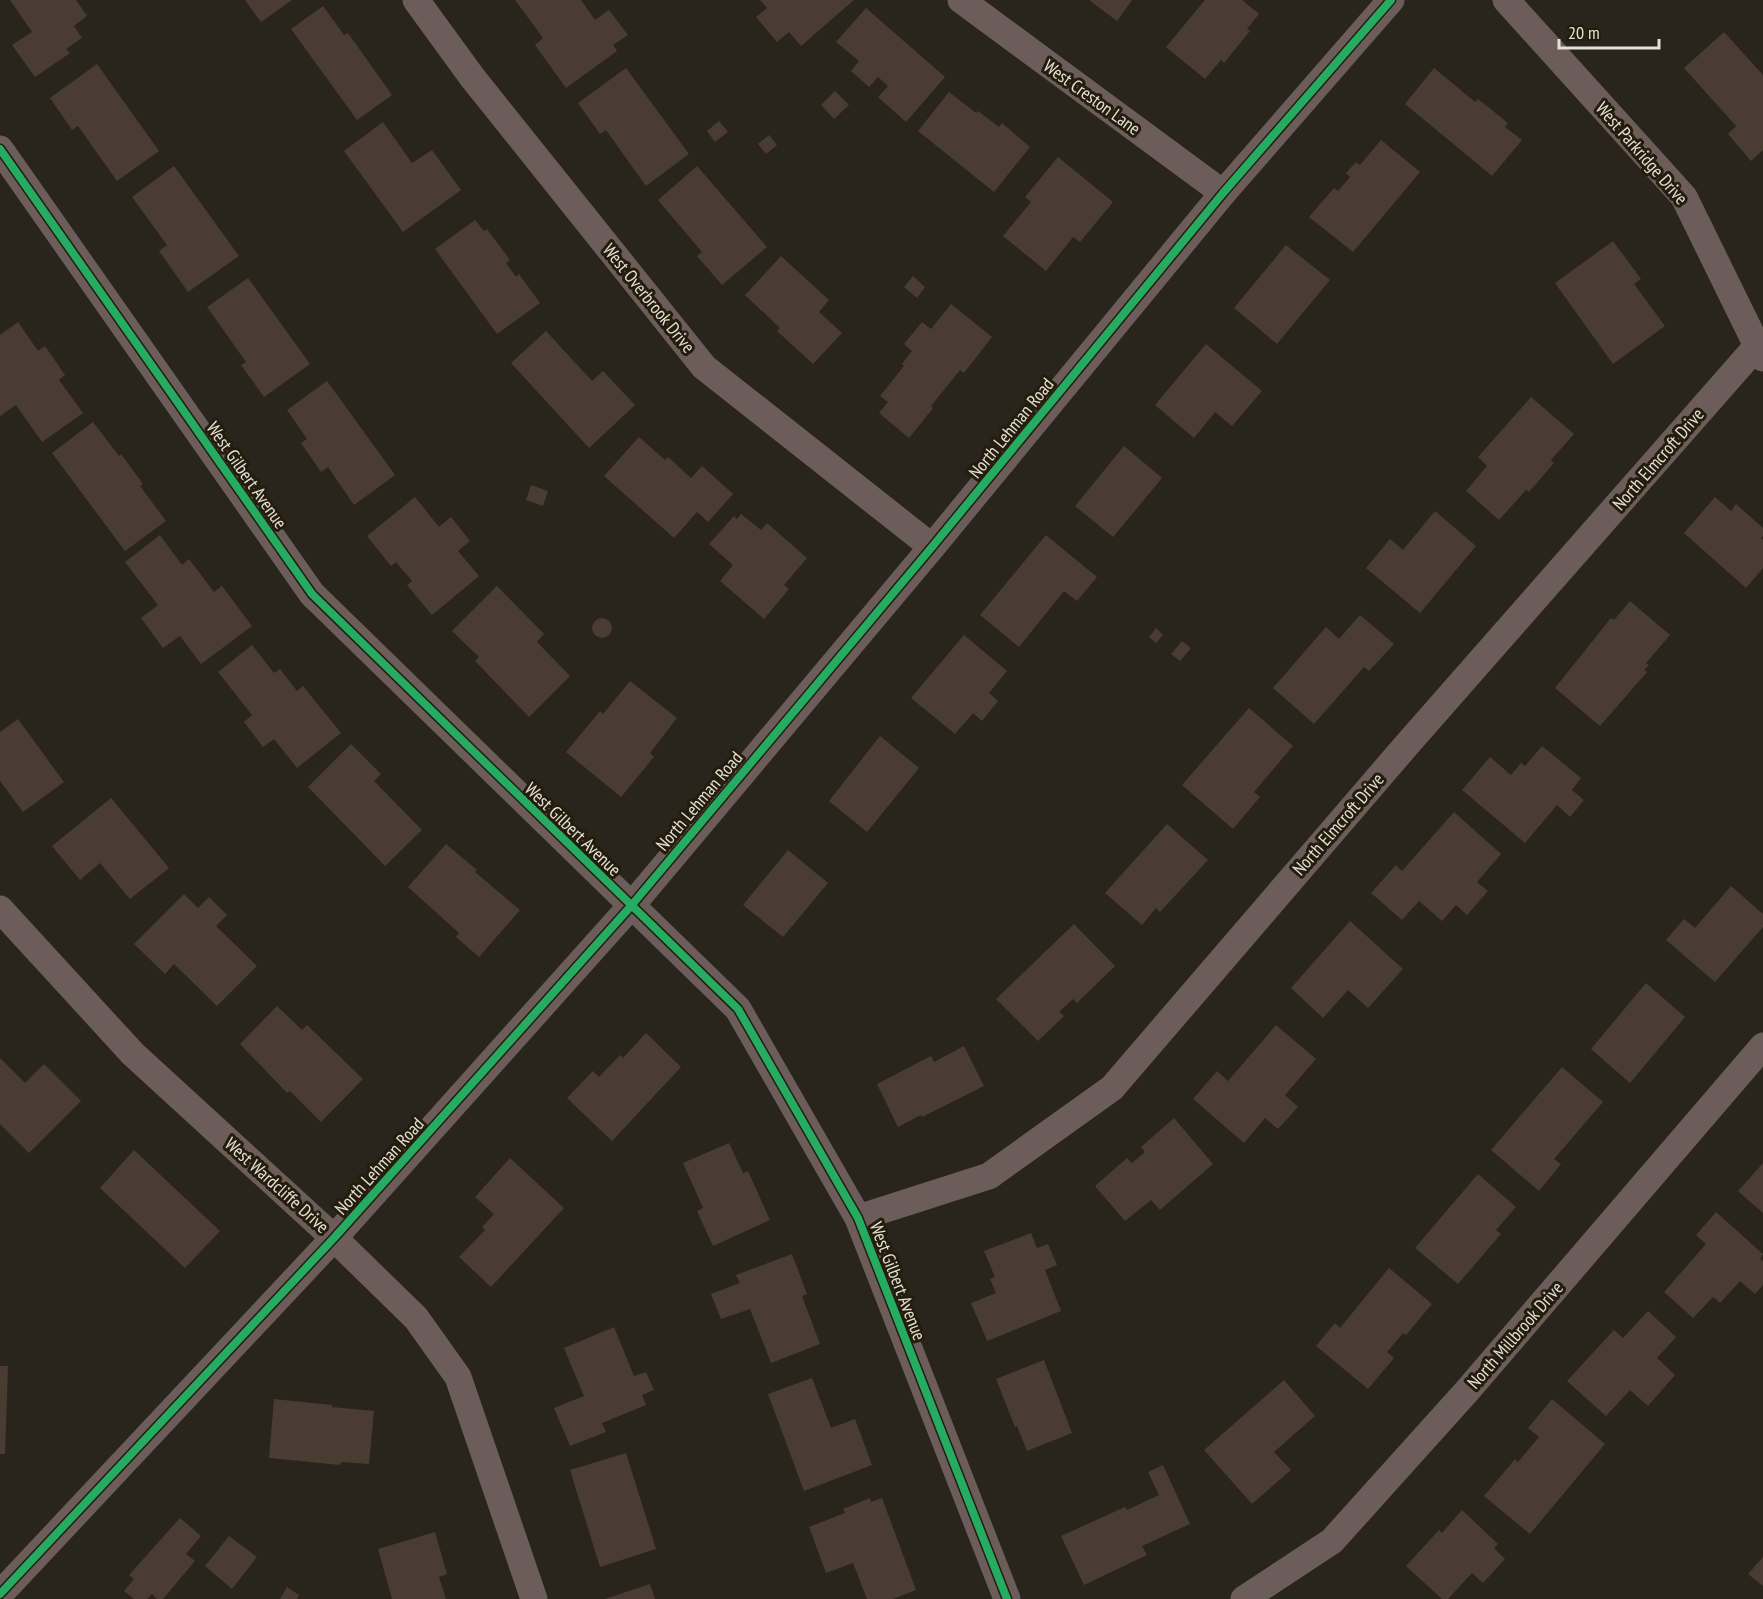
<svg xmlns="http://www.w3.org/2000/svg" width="1763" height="1599" font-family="'PT Sans Narrow',sans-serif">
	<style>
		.building { fill: #4a3c32 }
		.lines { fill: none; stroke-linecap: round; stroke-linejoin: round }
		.minor { stroke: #6d5d5a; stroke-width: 27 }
		.cycleway-casing { stroke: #241d0d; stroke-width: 11 }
		.cycleway { stroke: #26ab63; stroke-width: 8 }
		.labels { text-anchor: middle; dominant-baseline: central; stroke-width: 6; stroke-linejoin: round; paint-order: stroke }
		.street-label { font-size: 18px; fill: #e5e0d6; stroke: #241d0d }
	</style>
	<rect width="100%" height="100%" fill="#29251c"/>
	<!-- building -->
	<g class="building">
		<polygon points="10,0 76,0 87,16 74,26 82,38 66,49 70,53 35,77 12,45 32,32"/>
		<polygon points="245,0 292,0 261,22"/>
		<polygon points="515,0 581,0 595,20 609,10 628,35 613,45 617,51 566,88 535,45 543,38"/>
		<polygon points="760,0 854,0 801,46 789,32 777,42 756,17 767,8"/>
		<polygon points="1089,0 1132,0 1117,21"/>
		<polygon points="1205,0 1242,0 1259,14 1247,29 1250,31 1224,63 1221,60 1205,79 1166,47"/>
		<polygon points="323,6 344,35 348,33 392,95 357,120 291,29"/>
		<polygon points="866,8 945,77 906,122 878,97 888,86 878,77 869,87 851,71 859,61 836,42"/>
		<polygon points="1724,32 1763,75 1763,150 1751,161 1728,134 1736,126 1684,68"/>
		<polygon points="97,64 159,151 117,181 78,126 72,130 50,98"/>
		<polygon points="626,68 689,154 646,186 606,130 600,134 578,103"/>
		<polygon points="1434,68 1475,102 1478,99 1508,123 1505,127 1522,140 1492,176 1405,104"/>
		<polygon points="835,91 849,105 834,119 821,105"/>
		<polygon points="949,92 976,113 978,111 999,127 1002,123 1030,147 994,192 918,131"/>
		<polygon points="719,121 728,132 715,142 707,131"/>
		<polygon points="383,122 412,163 432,150 461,190 403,232 344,151"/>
		<polygon points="769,135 777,145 766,154 758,144"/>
		<polygon points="1381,140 1420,172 1353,252 1309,217 1334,188 1338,191 1350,177 1346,173 1356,162 1360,165"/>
		<polygon points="1058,157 1113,202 1080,242 1073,237 1046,271 1003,236 1031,202 1025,197"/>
		<polygon points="174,166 239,256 188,292 159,251 167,245 132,197"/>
		<polygon points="697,166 767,247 722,285 697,256 702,252 658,200"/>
		<polygon points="475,220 484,231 487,229 510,260 506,263 516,277 519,274 540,303 497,334 435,249"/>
		<polygon points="1613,241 1641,279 1634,284 1665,326 1613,364 1555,283"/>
		<polygon points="1286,245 1330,280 1277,344 1234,308"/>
		<polygon points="781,256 829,300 819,312 842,333 813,364 777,331 780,328 745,295"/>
		<polygon points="913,276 925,287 917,298 904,287"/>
		<polygon points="248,278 310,364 264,397 241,365 246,362 207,307"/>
		<polygon points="951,304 992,337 964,373 960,370 931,406 933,408 909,438 879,413 888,402 880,396 904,366 902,364 912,351 904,344 922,322 931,329"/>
		<polygon points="18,322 38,351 45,346 65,375 59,380 83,413 42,442 16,405 0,416 0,335"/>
		<polygon points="546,331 592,381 603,371 635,405 589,448 511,363"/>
		<polygon points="1206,344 1262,391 1232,426 1215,412 1194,438 1155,405"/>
		<polygon points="327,381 395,475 354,505 328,467 321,472 301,443 307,439 287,410"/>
		<polygon points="1531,397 1574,434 1551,460 1554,463 1529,492 1526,490 1499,520 1466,491 1487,466 1478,457"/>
		<polygon points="93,422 119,456 121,454 143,484 140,486 166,521 125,551 52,453"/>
		<polygon points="639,437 665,460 668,457 691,478 702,466 733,494 708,522 697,512 674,538 604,476"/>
		<polygon points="1124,446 1162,478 1113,537 1075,506"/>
		<polygon points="531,485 548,491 543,506 526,500"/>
		<polygon points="415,497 439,527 451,517 470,541 458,551 479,576 432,615 407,585 412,581 396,562 391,566 367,536"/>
		<polygon points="1715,497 1731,511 1736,504 1763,528 1763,536 1761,538 1763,540 1763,568 1746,588 1684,533"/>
		<polygon points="1435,511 1476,546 1420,613 1366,568 1390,539 1403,550"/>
		<polygon points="741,514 761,530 767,523 807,558 784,585 789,589 764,619 720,581 733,565 709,544 734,516 737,519"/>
		<polygon points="160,535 182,565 189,559 214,592 222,586 252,626 201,664 180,636 163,648 141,618 158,605 125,562"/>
		<polygon points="1046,535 1097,577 1077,601 1064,591 1019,647 980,615"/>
		<polygon points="497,586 544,634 537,642 570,676 529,717 475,661 479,657 452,631"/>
		<polygon points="1630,601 1670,635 1646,663 1649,665 1644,670 1647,672 1600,726 1555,688 1611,618 1614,620"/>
		<polygon points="1360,615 1394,644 1369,671 1364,667 1314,724 1273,688 1326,627 1339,639"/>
		<circle cx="602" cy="628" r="10"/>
		<polygon points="1156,628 1163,635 1156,643 1149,637"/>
		<polygon points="964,635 1007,671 989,693 998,701 982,721 973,713 955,734 911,698"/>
		<polygon points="1182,641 1191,648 1180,661 1171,654"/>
		<polygon points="252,645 274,673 280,669 297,691 303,686 341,733 297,768 274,739 263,747 244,722 252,715 218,672"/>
		<polygon points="630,681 677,718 650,753 654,757 621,797 566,752 600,711 603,714"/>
		<polygon points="1249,708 1293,746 1254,792 1260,797 1233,829 1182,785"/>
		<polygon points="18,719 64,782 23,812 0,781 0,732"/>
		<polygon points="880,736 919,768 867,832 829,801"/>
		<polygon points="351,744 381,774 374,781 422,830 385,866 308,787"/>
		<polygon points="1542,746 1581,778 1572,790 1584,800 1570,817 1557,805 1525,843 1462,790 1490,757 1511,775 1521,763 1525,766"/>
		<polygon points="111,798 169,868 130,899 100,863 80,880 52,846"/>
		<polygon points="1454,812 1501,854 1477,882 1488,891 1467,915 1456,905 1442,921 1419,901 1402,920 1371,893 1396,865 1402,871"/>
		<polygon points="1167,824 1208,860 1160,912 1156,908 1142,925 1105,893"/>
		<polygon points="446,844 477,870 475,872 520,910 479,957 456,937 459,933 408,887"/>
		<polygon points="788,850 828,883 783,937 743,905"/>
		<polygon points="1731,886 1763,914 1763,927 1715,982 1666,940 1684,919 1695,928"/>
		<polygon points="184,894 198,908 209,897 227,915 216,926 257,966 217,1006 174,964 165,974 134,944"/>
		<polygon points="1350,921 1403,969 1368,1008 1348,990 1323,1018 1291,988"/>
		<polygon points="1074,924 1115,966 1077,1003 1073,999 1059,1012 1064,1016 1038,1041 996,999"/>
		<polygon points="1646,983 1685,1017 1630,1083 1591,1049"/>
		<polygon points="277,1006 302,1030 307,1025 363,1079 321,1122 290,1091 287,1093 240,1044"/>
		<polygon points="1276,1025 1316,1059 1285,1095 1298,1107 1278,1129 1265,1118 1244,1143 1193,1099 1217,1071 1228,1081"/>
		<polygon points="646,1033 681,1067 612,1141 567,1098 593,1071 599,1077 620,1055 623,1058"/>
		<polygon points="964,1046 984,1086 922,1117 921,1115 898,1127 877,1084 931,1056 934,1062"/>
		<polygon points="0,1058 25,1083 44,1064 81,1101 29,1153 0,1124"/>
		<polygon points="1562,1067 1603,1102 1554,1159 1561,1164 1539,1191 1491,1150"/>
		<polygon points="1174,1118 1213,1164 1160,1210 1151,1200 1125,1221 1095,1186 1127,1158 1132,1163 1145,1152 1141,1147"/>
		<polygon points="729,1143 743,1173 748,1171 770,1220 713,1246 697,1211 703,1208 683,1163"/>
		<polygon points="134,1150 220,1231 185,1268 100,1188"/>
		<polygon points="510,1158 564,1208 491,1287 459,1257 485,1230 482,1227 494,1214 475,1197"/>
		<polygon points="1763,1163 1763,1213 1738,1191"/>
		<polygon points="1478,1174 1516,1207 1496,1230 1501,1234 1458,1284 1415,1248"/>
		<polygon points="1716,1212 1763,1254 1760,1259 1763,1261 1763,1285 1755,1294 1740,1281 1720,1303 1713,1297 1693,1318 1664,1292 1706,1244 1696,1235"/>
		<polygon points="1031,1233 1037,1248 1048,1244 1057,1265 1045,1270 1061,1311 987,1341 971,1303 996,1293 990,1279 995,1277 984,1251"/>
		<polygon points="792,1254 807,1294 802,1296 820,1344 771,1363 750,1309 721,1319 711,1294 740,1283 736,1275"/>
		<polygon points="1389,1268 1432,1304 1406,1335 1403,1333 1387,1352 1394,1358 1368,1389 1316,1346 1335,1323 1340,1328"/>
		<polygon points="1648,1311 1676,1337 1657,1358 1675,1375 1648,1406 1630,1390 1606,1416 1567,1381 1614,1330 1623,1338"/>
		<polygon points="614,1327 634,1376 646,1372 654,1390 642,1395 646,1405 602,1423 606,1432 570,1446 554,1408 584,1396 564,1348"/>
		<polygon points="1044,1360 1072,1433 1027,1451 1017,1426 1015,1427 996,1379"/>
		<polygon points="0,1366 8,1366 5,1454 0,1454"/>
		<polygon points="812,1378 831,1428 855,1419 872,1465 804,1491 768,1394"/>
		<polygon points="1284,1380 1315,1416 1274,1452 1291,1470 1252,1504 1204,1450"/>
		<polygon points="274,1399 332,1405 332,1407 374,1411 369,1464 341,1462 340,1465 269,1458"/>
		<polygon points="1552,1399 1605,1444 1530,1534 1484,1496 1515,1459 1518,1462 1539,1437 1528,1428"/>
		<polygon points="626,1453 656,1549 600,1567 570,1470"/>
		<polygon points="1163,1465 1190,1524 1142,1546 1147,1555 1084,1585 1061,1536 1125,1507 1127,1510 1159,1495 1148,1472"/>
		<polygon points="870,1498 871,1502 882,1498 916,1590 893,1599 867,1599 853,1563 826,1573 809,1527 845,1513 843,1509"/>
		<polygon points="1462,1510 1498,1544 1494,1548 1505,1559 1483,1583 1472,1573 1448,1599 1442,1599 1406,1566 1439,1530 1442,1533"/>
		<polygon points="180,1518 201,1536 186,1554 195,1561 163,1599 157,1599 152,1594 147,1599 134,1599 124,1591 134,1579 129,1575"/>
		<polygon points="435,1532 447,1574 439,1577 446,1599 392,1599 378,1549"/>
		<polygon points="229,1536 257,1557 232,1589 205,1566"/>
		<polygon points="1763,1557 1763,1586 1748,1574"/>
		<polygon points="650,1584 655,1599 605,1599"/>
		<polygon points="287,1587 299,1595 297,1599 280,1599"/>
	</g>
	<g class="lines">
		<!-- minor -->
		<g class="minor">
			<polyline points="416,0 472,77 704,367 932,547"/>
			<polyline points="961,0 1223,193"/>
			<polyline points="1506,0 1684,197 1763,358"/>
			<polyline points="0,149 312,594 738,1009 858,1218 1007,1599"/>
			<polyline points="0,909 133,1054 334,1238 416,1318 458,1377 534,1599"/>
			<polyline points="858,1218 989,1176 1112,1088 1404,748 1758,345"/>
			<polyline points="0,1594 334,1238 631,906 932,547 1223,193 1391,0"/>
			<polyline points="1244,1599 1332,1541 1467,1391 1763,1046"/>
		</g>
		<!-- cycleway casing -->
		<g class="cycleway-casing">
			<g id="cycleway">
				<polyline points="0,149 312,594 738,1009 858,1218 1007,1599"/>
				<polyline points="0,1594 334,1238 631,906 932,547 1223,193 1391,0"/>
			</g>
		</g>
		<!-- cycleway -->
		<use href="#cycleway" class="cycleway"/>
	</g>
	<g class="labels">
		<!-- street labels -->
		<g class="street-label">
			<text transform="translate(1092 97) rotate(36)">West Creston Lane</text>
			<text transform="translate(1642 153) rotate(49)">West Parkridge Drive</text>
			<text transform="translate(649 298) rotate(51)">West Overbrook Drive</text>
			<text transform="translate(1011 428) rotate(-51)">North Lehman Road</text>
			<text transform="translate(1658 459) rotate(-49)">North Elmcroft Drive</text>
			<text transform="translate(247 475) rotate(55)">West Gilbert Avenue</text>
			<text transform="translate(699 801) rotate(-50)">North Lehman Road</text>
			<text transform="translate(1338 824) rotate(-49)">North Elmcroft Drive</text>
			<text transform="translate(573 829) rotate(44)">West Gilbert Avenue</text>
			<text transform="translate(379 1166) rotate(-48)">North Lehman Road</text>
			<text transform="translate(277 1185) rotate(42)">West Wardcliffe Drive</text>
			<text transform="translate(898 1281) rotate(69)">West Gilbert Avenue</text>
			<text transform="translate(1515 1335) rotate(-49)">North Millbrook Drive</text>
		</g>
	</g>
	<!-- scale -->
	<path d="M1559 39v9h100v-9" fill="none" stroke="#e5e0d6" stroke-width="3"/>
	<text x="1568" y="39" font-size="18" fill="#e5e0d6" stroke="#241d0d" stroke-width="4.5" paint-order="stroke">20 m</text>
</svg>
